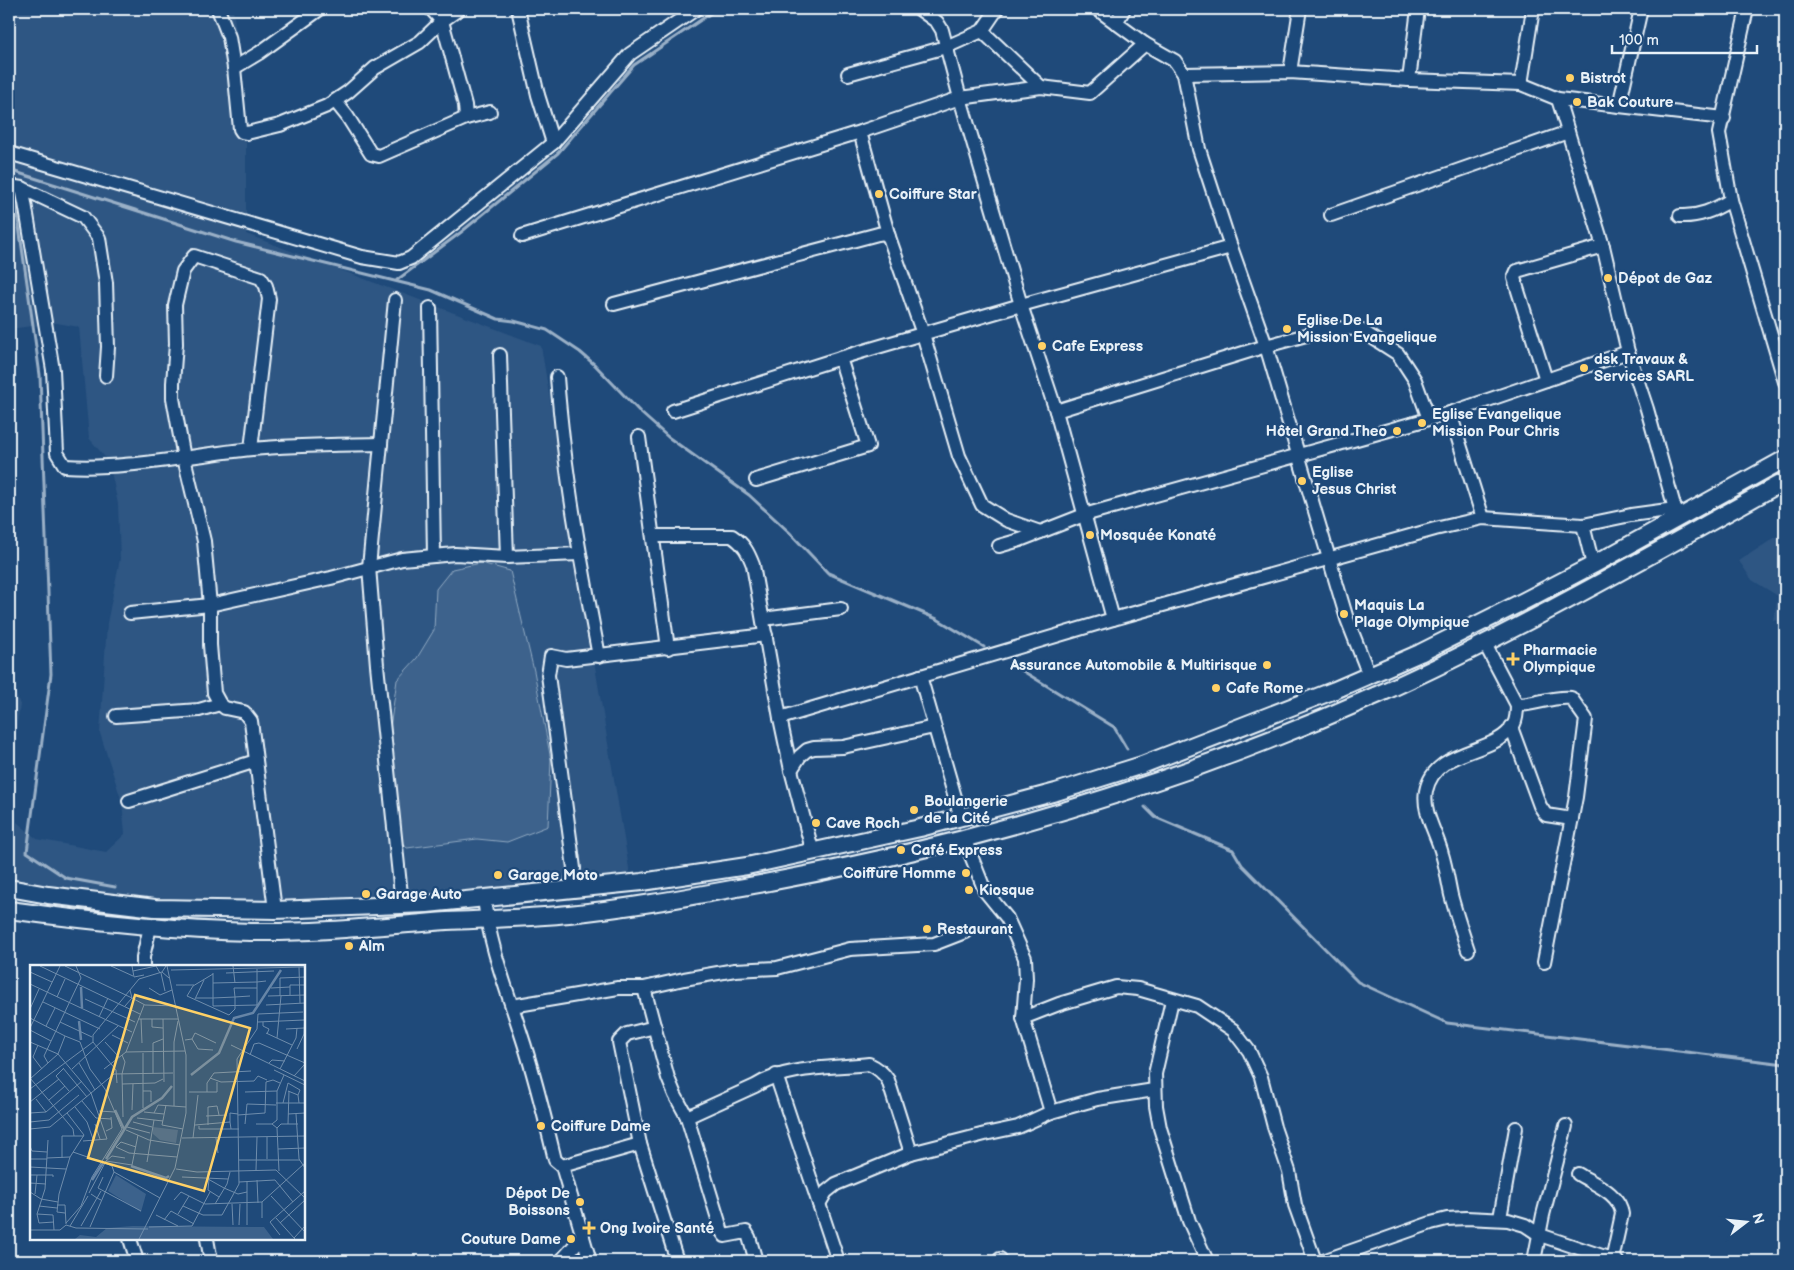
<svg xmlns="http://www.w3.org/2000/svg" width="1794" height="1270" font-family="'Balsamiq Sans',sans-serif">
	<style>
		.built { fill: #2e5683; fill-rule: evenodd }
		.green { fill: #3c628c; stroke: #92aac2 }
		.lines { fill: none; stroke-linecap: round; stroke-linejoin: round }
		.stream { stroke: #9ab0c7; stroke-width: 3 }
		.minor-casing { stroke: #e8f1f8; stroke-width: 16 }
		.major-casing { stroke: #e8f1f8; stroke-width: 20 }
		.minor { stroke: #1f4a7a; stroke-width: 12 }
		.major { stroke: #1f4a7a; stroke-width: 16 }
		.poi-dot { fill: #ffd166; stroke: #1f4a7a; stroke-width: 2 }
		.labels { text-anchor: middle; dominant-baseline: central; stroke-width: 4.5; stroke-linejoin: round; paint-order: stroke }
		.poi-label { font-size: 15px; font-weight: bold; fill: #e8f1f8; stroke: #1f4a7a; text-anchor: start }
		.inset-river { fill: none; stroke: #6685a7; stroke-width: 2.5 }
		.inset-road { fill: none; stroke: #6f8dac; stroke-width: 1 }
		.view { fill: #ffd166; fill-opacity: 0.15; stroke: #ffd166; stroke-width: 2.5 }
		.inset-edge { fill: none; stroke: #e8f1f8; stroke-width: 2.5 }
	</style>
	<rect width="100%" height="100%" fill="#1f4a7a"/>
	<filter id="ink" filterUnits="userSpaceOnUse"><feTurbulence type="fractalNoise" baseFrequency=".02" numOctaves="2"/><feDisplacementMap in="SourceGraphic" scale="10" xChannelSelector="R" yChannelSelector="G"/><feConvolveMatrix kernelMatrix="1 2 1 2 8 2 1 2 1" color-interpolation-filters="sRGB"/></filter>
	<g filter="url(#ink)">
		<!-- built -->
		<g class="built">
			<path d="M9,9H233L246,107V234L541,346L631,880L483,899L159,906L9,900V799L11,817L37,839L106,852L125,834L122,802L100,733L107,623L120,559L118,504L109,462L89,438L79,327L57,323L9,329ZM510,571L534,671L551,760L507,842L477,839L407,848L397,680L417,658L434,630Z"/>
			<polygon points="1785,531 1785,622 1773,620 1778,596 1752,580 1739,561"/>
			<polygon points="9,675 20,705 9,773"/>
		</g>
		<!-- green -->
		<polygon class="green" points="481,563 510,571 534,671 551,760 548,826 507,842 477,839 407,848 394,833 389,735 397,680 417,658 434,630 436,589 452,569"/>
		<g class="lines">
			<!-- stream -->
			<g class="stream">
				<polyline points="9,170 236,242 431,290 498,319 514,321 547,330 580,352 595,365 641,413 668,437 749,495 789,532 828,573 937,619 984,647"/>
				<polyline points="14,191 40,375 51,674 27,852 66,878 115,887"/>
				<polyline points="397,280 460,233 558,153 634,65 717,9"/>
				<polyline points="1013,665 1114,727 1127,749"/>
				<polyline points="1145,807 1155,817 1233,850 1242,865 1358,982 1447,1023 1785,1064"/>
			</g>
			<!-- minor casing -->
			<g class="minor-casing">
				<g id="minor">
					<polyline points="218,9 229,37 234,68 240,129 242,132 247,133 280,125 327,106 348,92 375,68 420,42 442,21 459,9"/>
					<polyline points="431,9 442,21 465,105 466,118"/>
					<polyline points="518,9 538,95 553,143"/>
					<polyline points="919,9 937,22 942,30 960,98 1021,305 1056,411 1113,619"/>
					<polyline points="1097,9 1145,44 1175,61 1184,74 1199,149 1231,247 1266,346 1347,619 1369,675"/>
					<polyline points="1747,9 1719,133 1731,200 1785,382"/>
					<polyline points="1116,23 1124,9"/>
					<polyline points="982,31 1041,87"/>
					<polyline points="234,68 259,53 320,9"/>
					<polyline points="1290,72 1300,9"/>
					<polyline points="848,74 946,47 982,31 997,9"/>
					<polyline points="1184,74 1290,72 1409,80 1521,84 1558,99 1724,118"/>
					<polyline points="1409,80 1418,9"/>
					<polyline points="1521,84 1533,9"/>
					<polyline points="1558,99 1603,246 1628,352 1647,409 1675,509"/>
					<polyline points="335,101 347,116 371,154 379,156 466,118 490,112"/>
					<polyline points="1619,106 1641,9"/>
					<polyline points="860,132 889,237 923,334 959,456 982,505 1006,520 1040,532"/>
					<polyline points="9,153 362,257 399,263 411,258 553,143 630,54 696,9"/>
					<path d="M9,186L22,188L25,203L53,370L57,453L65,466C128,470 190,455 252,449C295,445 338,445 381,444"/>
					<polyline points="22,188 83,217 99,238 106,283 108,347 106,376"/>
					<polyline points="1331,215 1568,132"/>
					<path d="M1680,216C1699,217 1714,210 1731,200"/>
					<polyline points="522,236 860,132 960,98 1041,87 1090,93 1145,44"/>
					<polyline points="395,300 369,567 377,665 402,904"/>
					<polyline points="614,304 878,234 884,233 889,237"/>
					<polyline points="430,308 434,556"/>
					<polyline points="500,355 507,557"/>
					<path d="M557,377C564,471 581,563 599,656"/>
					<polyline points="1546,380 1514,278 1517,271 1603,246"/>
					<polyline points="673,411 840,358 1021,305 1231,247"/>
					<polyline points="1056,411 1266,346 1332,328 1359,329 1398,354 1415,380 1429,419"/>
					<polyline points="1450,413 1483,518"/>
					<polyline points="639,437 668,648"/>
					<polyline points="251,449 269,299 266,286 261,278 194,256 183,271 175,305 176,344 173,383 173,398 184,458 204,541 210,605 210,645 214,693 220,704 225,708 244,712 251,721 275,910"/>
					<polyline points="756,480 868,446 840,358"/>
					<polyline points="1583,525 1593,565"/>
					<path d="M654,536H732C744,544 748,552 753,565L780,718L791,770L813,853"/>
					<polyline points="999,546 1020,540 1084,515 1450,413 1628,352"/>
					<polyline points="130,613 210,605 331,578 402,559 455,554 507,557 579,554"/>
					<polyline points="763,619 841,609"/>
					<path d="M1485,644L1517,705C1535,705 1552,696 1571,698L1586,719L1576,797L1544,962"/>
					<polyline points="920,676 961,818"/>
					<polyline points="116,716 199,710 220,704"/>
					<polyline points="780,718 1113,619 1435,529 1483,518 1583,525 1631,515 1675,509 1681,517"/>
					<polyline points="1511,727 1540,806 1546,815 1572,819"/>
					<polyline points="791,770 800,756 807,750 814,748 843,747 934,727"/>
					<polyline points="129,801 256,761"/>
					<polyline points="964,838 985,891 1007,918 1025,958 1026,979 1023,1018"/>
					<polyline points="571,889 574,868 548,675 551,656 566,659 766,635"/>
					<path d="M484,898C489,944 507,990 521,1034C535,1076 545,1118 555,1160L562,1166L590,1261"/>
					<path d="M1468,950C1462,932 1456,914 1451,895C1448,881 1446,867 1442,854C1437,834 1422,812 1426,791C1435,746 1497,756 1514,724C1517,718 1517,711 1517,705"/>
					<polyline points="143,966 143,957 150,927"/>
					<polyline points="644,988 668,1078 675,1095 687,1117 722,1232 725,1236 746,1232 749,1237 756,1261"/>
					<polyline points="1172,1000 1155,1074 1156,1106 1160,1128 1189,1221 1207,1261"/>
					<polyline points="512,1006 618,988 644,988 684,979 735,970 777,968 850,949 934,944 965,932"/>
					<polyline points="655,1027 627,1034 619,1042 640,1144 677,1261"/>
					<polyline points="776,1075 838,1261"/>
					<polyline points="1154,1090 1097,1099 1051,1112 1023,1018 1059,1004 1116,987 1138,989 1197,1006 1233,1030 1249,1051 1261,1077 1274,1127 1289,1171 1295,1205 1315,1261"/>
					<path d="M687,1117L755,1086C786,1066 833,1068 869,1064C878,1068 883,1072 888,1080L911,1153L836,1184L826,1192L819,1204"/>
					<polyline points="911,1153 985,1134 1018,1127 1051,1112"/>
					<polyline points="562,1166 640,1144"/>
					<path d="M1578,1174C1594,1184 1620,1193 1622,1214L1612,1260"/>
					<polyline points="1500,1218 1516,1128"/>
					<polyline points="130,1239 137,1261"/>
					<polyline points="207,1239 211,1261"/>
					<polyline points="1000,1259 1001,1261"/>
					<polyline points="561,1261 583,1236"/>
					<polyline points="1323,1261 1431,1223 1447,1219 1466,1218 1508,1220 1525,1225 1540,1235 1617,1261"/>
					<polyline points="1534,1261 1543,1215 1566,1126"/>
				</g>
			</g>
			<!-- major casing -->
			<g class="major-casing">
				<g id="major">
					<polyline points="9,888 48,895 155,908 275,910 427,904 642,882 747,866 920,828 1056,792 1142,765 1335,690 1420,653 1524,601 1593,565 1785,459"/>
					<path d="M9,910C89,921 170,930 251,932C317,933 382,926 447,921C488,919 529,918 569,914C631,908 693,896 754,885C968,846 1180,783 1379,694C1519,631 1651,554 1785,481"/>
				</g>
			</g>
			<!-- minor -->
			<use href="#minor" class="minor"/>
			<!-- major -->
			<use href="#major" class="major"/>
		</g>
	</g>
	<!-- markers -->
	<g class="poi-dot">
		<circle cx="1570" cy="78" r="5"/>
		<circle cx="1577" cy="102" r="5"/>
		<circle cx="879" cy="194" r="5"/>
		<circle cx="1608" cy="278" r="5"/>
		<circle cx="1287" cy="329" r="5"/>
		<circle cx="1042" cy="346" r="5"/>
		<circle cx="1584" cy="368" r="5"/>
		<circle cx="1422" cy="423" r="5"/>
		<circle cx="1397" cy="431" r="5"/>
		<circle cx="1302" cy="481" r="5"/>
		<circle cx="1090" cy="535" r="5"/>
		<circle cx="1344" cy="614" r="5"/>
		<path d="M1510.5 651.5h5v5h5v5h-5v5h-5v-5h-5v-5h5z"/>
		<circle cx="1267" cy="665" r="5"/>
		<circle cx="1216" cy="688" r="5"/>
		<circle cx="914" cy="810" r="5"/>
		<circle cx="816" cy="823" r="5"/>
		<circle cx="901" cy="850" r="5"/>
		<circle cx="966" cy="873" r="5"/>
		<circle cx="498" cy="875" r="5"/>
		<circle cx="969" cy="890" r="5"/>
		<circle cx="366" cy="894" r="5"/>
		<circle cx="927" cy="929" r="5"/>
		<circle cx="349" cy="946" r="5"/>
		<circle cx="541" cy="1126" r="5"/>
		<circle cx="580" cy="1202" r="5"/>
		<path d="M586.5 1220.5h5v5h5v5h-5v5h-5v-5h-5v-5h5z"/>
		<circle cx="571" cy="1239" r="5"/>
	</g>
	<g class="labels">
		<!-- poi labels -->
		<g class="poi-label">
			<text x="1580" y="78">Bistrot</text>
			<text x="1587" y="102">Bak Couture</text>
			<text x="889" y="194">Coiffure Star</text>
			<text x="1618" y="278">Dépot de Gaz</text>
			<text x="1297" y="320">Eglise De La<tspan x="1297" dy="17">Mission Evangelique</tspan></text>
			<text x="1052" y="346">Cafe Express</text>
			<text x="1594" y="359">dsk Travaux &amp;<tspan x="1594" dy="17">Services SARL</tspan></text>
			<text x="1432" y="414">Eglise Evangelique<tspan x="1432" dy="17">Mission Pour Chris</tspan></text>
			<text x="1387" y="431" text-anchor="end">Hôtel Grand Theo</text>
			<text x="1312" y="472">Eglise<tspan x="1312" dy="17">Jesus Christ</tspan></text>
			<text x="1100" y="535">Mosquée Konaté</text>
			<text x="1354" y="605">Maquis La<tspan x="1354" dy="17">Plage Olympique</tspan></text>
			<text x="1523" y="650">Pharmacie<tspan x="1523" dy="17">Olympique</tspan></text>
			<text x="1257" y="665" text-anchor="end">Assurance Automobile &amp; Multirisque</text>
			<text x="1226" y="688">Cafe Rome</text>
			<text x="924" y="801">Boulangerie<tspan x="924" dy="17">de la Cité</tspan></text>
			<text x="826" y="823">Cave Roch</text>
			<text x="911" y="850">Café Express</text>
			<text x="956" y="873" text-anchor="end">Coiffure Homme</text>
			<text x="508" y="875">Garage Moto</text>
			<text x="979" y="890">Kiosque</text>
			<text x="376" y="894">Garage Auto</text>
			<text x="937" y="929">Restaurant</text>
			<text x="359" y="946">Alm</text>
			<text x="551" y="1126">Coiffure Dame</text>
			<text x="570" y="1193" text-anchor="end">Dépot De<tspan x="570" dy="17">Boissons</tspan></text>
			<text x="600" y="1228">Ong Ivoire Santé</text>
			<text x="561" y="1239" text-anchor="end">Couture Dame</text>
		</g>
	</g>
	<!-- overview -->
	<g transform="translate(30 965)">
		<rect width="275" height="275" fill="#1f4a7a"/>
		<path d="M123,162L148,165L146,178L130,175L123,169ZM86,210L116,229L111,247L78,226ZM103,261L234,262L243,274H45L50,270L66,272L77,263Z" fill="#3c628c"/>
		<path class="inset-river" d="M51,22L52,43M49,56L51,75M161,110L189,88L204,53L223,48L251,5M85,145L94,164M76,194L102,152L132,133L142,121M101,201L136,213L139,211M62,215L73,198"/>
		<path class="inset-road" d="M10,1L110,49M35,1L102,33L95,41M81,1L103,11M102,1L104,12L114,10M136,1L132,7L139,13M203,1L205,18M269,2L270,38M141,5L275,2M103,6L126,1L130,8M0,7L22,17M131,8L135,26M196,8L244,6M183,9L163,21L157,31L199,50L205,44V32M183,18L227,17V4M0,19L102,67M146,20H164M119,23L130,30L142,25M241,23L260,22M100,25L102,33L115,40L146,41M260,30V20H275M220,31L205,32L204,23H227M238,31L275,30M250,31V13L275,12M27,32L35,14M166,33H183V8M55,34L105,57M165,34L174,15M13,37L70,64M236,40L275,38M183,41L227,40V17L236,16M183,41V33L205,32M0,44L9,24M69,52L78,33M0,53L35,71L28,89L0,114M108,54H148M111,54L112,78M122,54V62L133,63M133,54L134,117M30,57L62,72M228,57L274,55M233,57V61L239,64L237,69M16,61L25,43M0,63L30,1M256,64L274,63M0,65L21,76M236,68L262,80M82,70L98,78M35,71L50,77L60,104L75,124L92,164L62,212L51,241L36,258M247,73L251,31M162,74L168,84L183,85M155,75L162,74L165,68L186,78M0,77L28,89L61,128L77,174L53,176M63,77L86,105L87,118M75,77L89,92M8,80L3,92L12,104M201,80L275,116M267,84L274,69L275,45M96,87L114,40M113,88V143M92,90L95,97L92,109L93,152M220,90L224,79L229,78L275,98M18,98L14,91L51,13L46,1M49,98L65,125M239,98L242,95L255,96M33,103L57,132M34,103L26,111L39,126M42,104L88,61M74,104L96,87L155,86M250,104L266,73L267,63M244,105L275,120M123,108V78L133,74M264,111L275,99M0,113L43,164L44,171M180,113L191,117L224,116L228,111L237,115M187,117V127H177V118L184,108L221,106M92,119L125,118L133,114M0,124L63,77V70L109,14L132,7M113,126H121V137M258,126L268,130L269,138M159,127H177M215,127L247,126M6,134L16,147M19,135L35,121M52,136L66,153L81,154M0,137L29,114M246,138H275M253,138L258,118L270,125L268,130M136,140L132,160L153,164M144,141V77L148,56M45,142L57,157L63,174M102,145L103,119M69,146L85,147M114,147L134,149M0,148L16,147L52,116M124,148L128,140L156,142M258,149L275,148M266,149L269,194L275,203M208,150L235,148L236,117L243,115L250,118M176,151L197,150M107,153L133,156M0,157L19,155L49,130M103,157L122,162M200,157V148L208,149M65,159L70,174M215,159L217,139L246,140M226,159H242L247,155V126L254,110M242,159L247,163L249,206M258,159L259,126M165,160L200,157L201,164M178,160V142L187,141L189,150M169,161V164H209M97,162L120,168M247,163L251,159H268M0,164L20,162L84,109L143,108M96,165L119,175L150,180M76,166L82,163L81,152M237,172V194M152,173L275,171M163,173L168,130M186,173L188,188M18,175L15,224L7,249L9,258L24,257M0,181L2,186L17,187M106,182L91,177L86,182L99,188L147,192M248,184L275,183M43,187L72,197M17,193L40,192M32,193V171H54M0,194H17M209,195H270M76,196L82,191L95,193M117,197L124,155M75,198L82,201L84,207L130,233M0,202L36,204M146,204L167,207L246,205L275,233M226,205L227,172M178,207V214L194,223L208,229L217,227M0,210H23V212M73,212L68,223L111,246M152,212L198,214M179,214L178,225L189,232M227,215L228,238M217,216V260M209,217L245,215L263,237M0,218L16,219M0,227L11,234L28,237M59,228L76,196L102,200L108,170M5,229L7,210M61,229L67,233L71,226M241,231L275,267M144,235L151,227L175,239L232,237L275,198M232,237V253M185,239L197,219L200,207M202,239L203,260M27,240H35L36,259M9,241L27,243M153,241L173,250H192L209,219L207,94L227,64L228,49L273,47M35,248L27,247L29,229L40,192L54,170L37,148M7,249L23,250L24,265M148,249L159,231M126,250L148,261M246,253L265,274M134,255L141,246L164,259M250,258L275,235M36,260L46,263L118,264M209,260L210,239M40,261L58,231M51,261L67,233L71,235M60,262L84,207M119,262L162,261L180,227M0,265H30L36,260M250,270L240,257L275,226M264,273L275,261M109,274L145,203L156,148V90L137,1"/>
		<path class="view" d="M105,30L220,63L174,226L58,193Z"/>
		<rect width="275" height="275" class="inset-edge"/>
	</g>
	<!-- margin -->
	<rect width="1794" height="1270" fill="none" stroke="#1f4a7a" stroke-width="30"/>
	<rect x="15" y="15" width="1764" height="1240" fill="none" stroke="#e8f1f8" stroke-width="2" filter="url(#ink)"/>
	<!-- north arrow -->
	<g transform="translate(1746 1222) rotate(74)" stroke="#1f4a7a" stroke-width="4" paint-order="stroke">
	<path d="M0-4L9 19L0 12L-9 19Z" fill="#e8f1f8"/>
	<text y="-8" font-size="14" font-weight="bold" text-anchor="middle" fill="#e8f1f8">N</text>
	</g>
	<!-- scale -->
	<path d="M1612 45v8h145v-8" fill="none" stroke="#e8f1f8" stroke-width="2.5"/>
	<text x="1619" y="45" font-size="15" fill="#e8f1f8" stroke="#1f4a7a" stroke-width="4" paint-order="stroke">100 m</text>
</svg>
